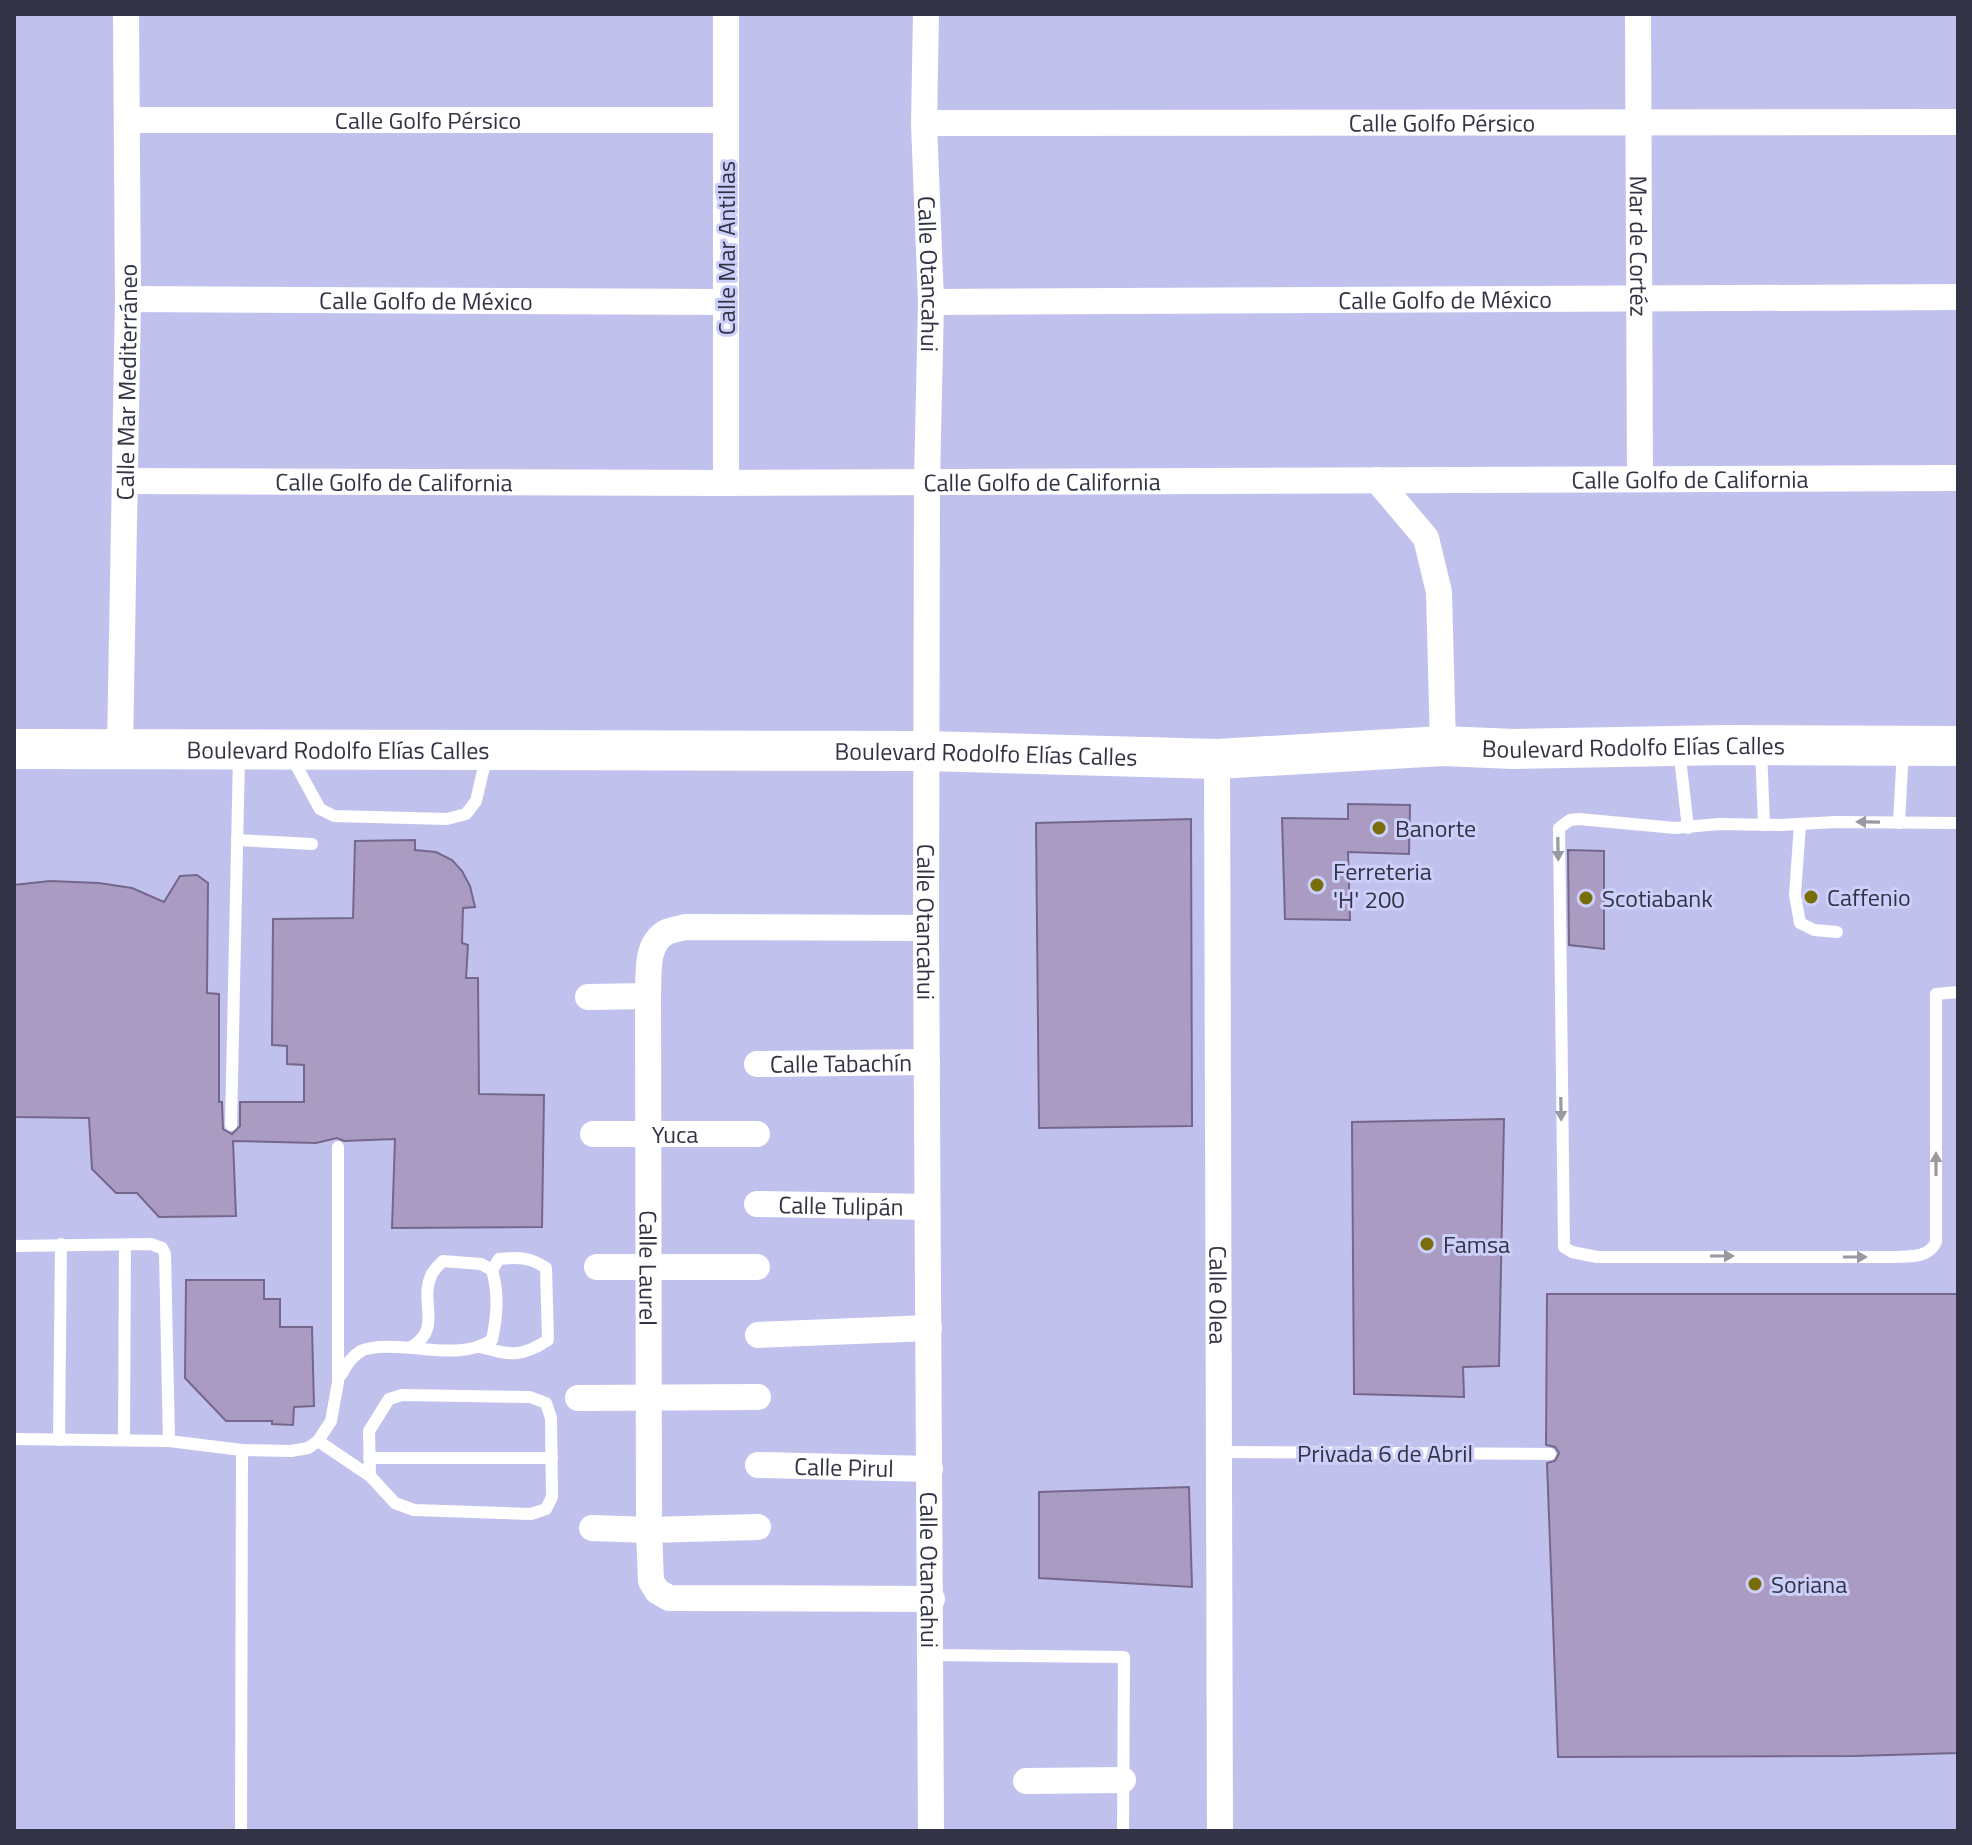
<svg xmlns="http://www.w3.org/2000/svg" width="1972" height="1845" font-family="'Titillium Web',sans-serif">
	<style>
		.building { fill: #aa9bc3; stroke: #75678c; stroke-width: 2 }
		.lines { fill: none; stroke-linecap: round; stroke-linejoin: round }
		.lane { stroke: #fff; stroke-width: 12 }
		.street { stroke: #fff; stroke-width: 26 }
		.primary { stroke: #fff; stroke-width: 40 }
		.oneway { fill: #9899a2 }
		.poi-dot { fill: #786d09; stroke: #cccffa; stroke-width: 3 }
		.labels { text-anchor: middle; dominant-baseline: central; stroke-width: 6; stroke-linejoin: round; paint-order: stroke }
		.street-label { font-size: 24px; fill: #323344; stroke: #cccffa }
		.poi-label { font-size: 24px; fill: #323344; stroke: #cccffa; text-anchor: start }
	</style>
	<rect width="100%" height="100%" fill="#c0c2ed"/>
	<!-- building -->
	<g class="building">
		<polygon points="1348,804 1410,805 1409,854 1348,852 1350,920 1285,919 1282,818 1348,819"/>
		<polygon points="1191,819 1192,1126 1039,1128 1036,823"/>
		<polygon points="415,840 415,850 436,852 452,860 462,871 470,886 475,907 463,908 462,943 468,945 466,978 478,978 479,1094 544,1095 542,1227 392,1228 395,1139 344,1141 337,1138 316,1143 233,1141 236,1216 159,1217 137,1193 116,1193 92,1169 89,1118 14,1117 14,885 50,881 99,883 132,888 164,902 180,876 197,875 208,883 207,993 219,994 219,1102 222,1102 223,1129 232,1134 240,1126 240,1102 304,1102 304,1065 287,1064 287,1046 272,1045 273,919 353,918 355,841"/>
		<polygon points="1568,850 1604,851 1604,949 1569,945"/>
		<polygon points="1504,1119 1499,1366 1463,1367 1464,1397 1354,1394 1352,1122"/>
		<polygon points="186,1280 264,1280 264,1299 280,1299 280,1327 312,1327 314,1406 294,1407 293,1425 272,1424 272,1421 226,1421 185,1378"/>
		<polygon points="1547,1294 1958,1294 1958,1753 1854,1756 1558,1757 1547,1463 1555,1461 1559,1453 1555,1447 1546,1445"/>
		<polygon points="1189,1487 1192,1587 1039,1578 1039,1492"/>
	</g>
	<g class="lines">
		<!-- lane -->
		<g class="lane">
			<polyline points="1679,749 1688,828"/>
			<polyline points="1761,749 1764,825"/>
			<polyline points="291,756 320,809 334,816 447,819 466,814 476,801 487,754"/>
			<polyline points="1899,823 1903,749"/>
			<path d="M1958,823L1836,822L1780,825L1719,824L1675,828L1579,819L1570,820L1559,828L1564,1247L1572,1252L1597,1257H1892C1909,1256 1928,1259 1936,1242V994L1958,992"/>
			<polyline points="1800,824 1795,895 1800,923 1814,930 1837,932"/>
			<polyline points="237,840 312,844"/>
			<polyline points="231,1125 239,756"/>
			<polyline points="14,1246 151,1244 162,1248 165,1254 169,1441"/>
			<path d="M480,1347C510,1355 521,1358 548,1340L546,1268C530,1257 518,1257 499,1259L492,1270"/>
			<path d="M341,1375C346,1365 351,1357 361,1351C366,1348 373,1348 379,1347C416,1344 459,1361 492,1340C497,1316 499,1294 492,1270L481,1264L443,1261C438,1266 433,1270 431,1276C419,1302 443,1329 411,1347"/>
			<polyline points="14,1439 169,1441 242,1450 291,1451 308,1448 318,1441 331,1421 338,1382 338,1147"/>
			<polyline points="59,1440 61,1244"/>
			<polyline points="124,1440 125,1246"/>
			<polyline points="318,1441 370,1476 395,1503 414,1510 531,1514 546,1509 552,1497 551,1418 546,1403 530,1397 402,1395 389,1399 369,1431 370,1476"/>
			<polyline points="1219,1452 1550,1454"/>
			<polyline points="369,1458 552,1458"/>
			<polyline points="932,1655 1124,1657 1123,1831"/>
			<polyline points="241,1831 242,1450"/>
		</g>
		<!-- street -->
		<g class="street">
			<path id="s1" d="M926,14L924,123L931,302L927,482L926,928L931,1831"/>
			<path id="s2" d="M1638,14L1640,478"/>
			<path id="s3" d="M128,120H726"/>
			<path id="s4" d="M924,123L1958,122"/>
			<path id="s5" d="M128,299L726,302"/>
			<path id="s6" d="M931,302L1958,297"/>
			<polyline points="1377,480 1426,538 1439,592 1443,746"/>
			<path id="s7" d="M126,481L726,483L1958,478"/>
			<polyline points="726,483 726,14"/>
			<path id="s8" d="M120,748L128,299L126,14"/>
			<path id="s9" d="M1217,759L1220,1831"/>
			<path id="s10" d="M926,928L685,927C679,929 670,930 665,933C645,945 649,976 648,996L649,1530L651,1581L657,1591L669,1598L932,1599"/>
			<polyline points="588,997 648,996"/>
			<path id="s11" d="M757,1064L927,1062"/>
			<path id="s12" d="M593,1134H757"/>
			<path id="s13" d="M757,1204L927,1207"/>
			<polyline points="597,1267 757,1267"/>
			<polyline points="758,1335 929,1328"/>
			<polyline points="578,1398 758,1397"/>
			<path id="s14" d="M758,1465L930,1469"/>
			<polyline points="592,1528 649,1530 758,1527"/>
			<polyline points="1026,1781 1123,1780"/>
		</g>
		<!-- primary -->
		<path class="primary" id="s15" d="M14,749L927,751L1217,759L1443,746L1514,749L1724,745L1958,746"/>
	</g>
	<!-- one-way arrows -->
	<defs><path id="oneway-solid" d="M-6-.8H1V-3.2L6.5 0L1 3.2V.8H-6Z" transform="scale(2)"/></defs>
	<g class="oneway">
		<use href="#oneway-solid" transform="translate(1868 822) rotate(-179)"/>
		<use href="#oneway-solid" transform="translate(1558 849) rotate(89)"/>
		<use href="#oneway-solid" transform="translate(1561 1109) rotate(89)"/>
		<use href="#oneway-solid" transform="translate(1936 1164) rotate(-90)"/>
		<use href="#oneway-solid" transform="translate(1722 1256)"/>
		<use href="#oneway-solid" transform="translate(1855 1257)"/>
	</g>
	<!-- markers -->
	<g class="poi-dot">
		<circle cx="1379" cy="828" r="8"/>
		<circle cx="1317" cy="885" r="8"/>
		<circle cx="1811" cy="897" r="8"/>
		<circle cx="1586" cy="898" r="8"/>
		<circle cx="1427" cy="1244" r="8"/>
		<circle cx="1755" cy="1584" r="8"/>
	</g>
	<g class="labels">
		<!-- street labels -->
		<g class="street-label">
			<text stroke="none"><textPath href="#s3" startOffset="300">Calle Golfo Pérsico</textPath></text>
			<text stroke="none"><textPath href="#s4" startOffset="518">Calle Golfo Pérsico</textPath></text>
			<text stroke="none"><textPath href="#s2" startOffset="232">Mar de Cortéz</textPath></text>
			<text transform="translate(726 248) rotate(-90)">Calle Mar Antillas</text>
			<text stroke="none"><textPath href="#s1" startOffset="260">Calle Otancahui</textPath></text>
			<text stroke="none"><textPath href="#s6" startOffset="514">Calle Golfo de México</textPath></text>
			<text stroke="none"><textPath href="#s5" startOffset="298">Calle Golfo de México</textPath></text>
			<text stroke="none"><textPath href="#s8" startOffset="366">Calle Mar Mediterráneo</textPath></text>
			<text stroke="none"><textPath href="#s7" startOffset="1564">Calle Golfo de California</textPath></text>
			<text stroke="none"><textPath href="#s7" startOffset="916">Calle Golfo de California</textPath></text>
			<text stroke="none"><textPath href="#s7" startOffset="268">Calle Golfo de California</textPath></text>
			<text stroke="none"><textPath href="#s15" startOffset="1620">Boulevard Rodolfo Elías Calles</textPath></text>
			<text stroke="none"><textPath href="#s15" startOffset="324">Boulevard Rodolfo Elías Calles</textPath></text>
			<text stroke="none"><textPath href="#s15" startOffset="972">Boulevard Rodolfo Elías Calles</textPath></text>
			<text stroke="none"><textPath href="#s1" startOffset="908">Calle Otancahui</textPath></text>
			<text stroke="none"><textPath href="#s11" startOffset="84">Calle Tabachín</textPath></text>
			<text stroke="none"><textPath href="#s12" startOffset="82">Yuca</textPath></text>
			<text stroke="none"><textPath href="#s13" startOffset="84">Calle Tulipán</textPath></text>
			<text stroke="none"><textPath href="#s10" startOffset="602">Calle Laurel</textPath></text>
			<text stroke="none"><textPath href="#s9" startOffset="536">Calle Olea</textPath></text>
			<text x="1385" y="1453">Privada 6 de Abril</text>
			<text stroke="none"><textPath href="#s14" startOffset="86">Calle Pirul</textPath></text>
			<text stroke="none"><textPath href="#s1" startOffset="1556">Calle Otancahui</textPath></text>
		</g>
		<!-- poi labels -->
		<g class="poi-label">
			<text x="1395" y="828">Banorte</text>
			<text x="1333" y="871">Ferreteria<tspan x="1333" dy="28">'H' 200</tspan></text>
			<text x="1827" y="897">Caffenio</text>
			<text x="1602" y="898">Scotiabank</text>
			<text x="1443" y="1244">Famsa</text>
			<text x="1771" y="1584">Soriana</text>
		</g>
	</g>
	<!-- border -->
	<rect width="1972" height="1845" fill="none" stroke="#323344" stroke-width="32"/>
</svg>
